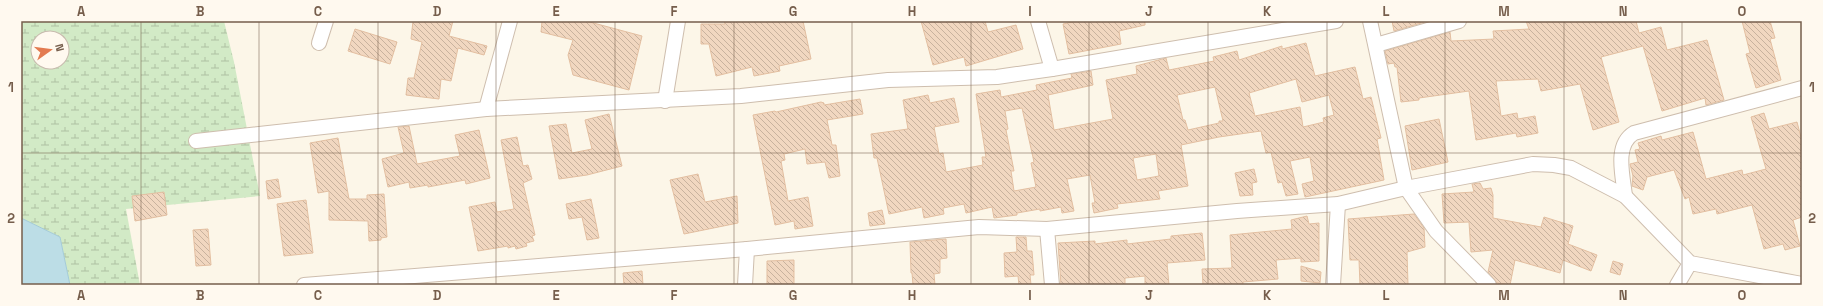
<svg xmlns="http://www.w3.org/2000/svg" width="1823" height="306" font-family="'Space Grotesk',sans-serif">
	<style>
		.wetland { fill: url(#wetland-marsh); fill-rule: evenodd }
		.water { fill: #bcdde6; stroke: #a3cbd7 }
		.building { fill: url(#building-back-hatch); stroke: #e3bfa1; fill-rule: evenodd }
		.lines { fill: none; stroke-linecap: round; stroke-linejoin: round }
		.minor-casing { stroke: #cebeae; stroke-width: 16 }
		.minor { stroke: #fff; stroke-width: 14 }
		.grid { fill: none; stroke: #765e4c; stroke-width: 1; stroke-opacity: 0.55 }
		.neatline { fill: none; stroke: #765e4c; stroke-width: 1.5 }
		.grid-label { font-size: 13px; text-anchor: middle; font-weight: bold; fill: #765e4c }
	</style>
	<defs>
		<pattern id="wetland-marsh" width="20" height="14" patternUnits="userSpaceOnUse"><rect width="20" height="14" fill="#d2eac6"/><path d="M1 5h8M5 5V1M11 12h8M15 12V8" fill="none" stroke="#afc1a3"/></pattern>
		<pattern id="building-back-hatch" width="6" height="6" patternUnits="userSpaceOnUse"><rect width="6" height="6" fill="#f1d7c0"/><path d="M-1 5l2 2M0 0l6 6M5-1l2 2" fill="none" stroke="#c8b29e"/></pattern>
	</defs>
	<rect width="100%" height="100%" fill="#fcf6e8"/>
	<!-- wetland -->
	<path class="wetland" d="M21,21H224L234,62L260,196L126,209L140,285H70L60,237L21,218ZM38,38H62V62H38Z"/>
	<!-- water -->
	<polygon class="water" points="21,218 60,237 70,285 21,285"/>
	<!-- building -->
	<g class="building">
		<polygon points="413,21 453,21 449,36 487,46 484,55 458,48 451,81 441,79 439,99 406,95 408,78 414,78 422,42 411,39"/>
		<polygon points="542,21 586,21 642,36 629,90 573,75 568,55 573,40 541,32"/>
		<polygon points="724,21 803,21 811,59 779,66 780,71 754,76 752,67 716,76 709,44 701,44 701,24 725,24"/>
		<polygon points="921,21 985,21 988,32 1016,25 1023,49 966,66 964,57 933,65"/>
		<polygon points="1077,21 1145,21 1145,25 1119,31 1121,44 1069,54 1063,24"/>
		<polygon points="1392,21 1428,21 1394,31"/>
		<polygon points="1526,21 1636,21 1639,33 1661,27 1667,50 1707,40 1724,100 1706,105 1705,98 1662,111 1643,46 1601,57 1619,122 1593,130 1580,84 1541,91 1538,79 1496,81 1501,116 1517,113 1518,119 1535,116 1538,133 1517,137 1516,133 1476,140 1469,91 1419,98 1419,100 1401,102 1397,67 1395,67 1394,63 1388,64 1385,51 1450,32 1451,41 1494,39 1493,31 1529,29"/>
		<polygon points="1742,21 1770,21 1775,38 1770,39 1781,80 1756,88 1746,54 1750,53"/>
		<polygon points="355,29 397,42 390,64 348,51"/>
		<path d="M1306,43L1315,76L1355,67L1363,99L1371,97L1381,138L1377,139L1384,180L1305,197L1302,184L1314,181L1310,157L1290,161L1298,194L1286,196L1282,182L1278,183L1271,152L1266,153L1261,131L1219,137L1181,145L1188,186L1158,191L1160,199L1117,204L1118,208L1094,213L1092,203H1095L1090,175L1067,179L1074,211L1062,213L1061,207L1040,211V209L1017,213V215L994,218L992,207L966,213L964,204L943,208L944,214L924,218L922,207L889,214L877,158H874L871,134L908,129L903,100L928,95L930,103L954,98L959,122L934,127L939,154L943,153L946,172L983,165L982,157H986L976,94L1000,90L1001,97L1037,90L1036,85L1072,78L1071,74L1091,71L1093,85L1048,95L1054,130L1113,119L1106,80L1137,74L1136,66L1166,58L1169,70L1214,61L1213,57L1237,51L1239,60L1282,46V49ZM1296,79L1302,102L1329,95L1334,115L1323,118L1324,122L1303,127L1300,107L1255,116L1249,93ZM1215,87L1223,121H1219V123L1188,130L1185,120H1183L1177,95ZM1022,108L1034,162L1031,163L1036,187L1014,191L1011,171H1014L1006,130L1008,129L1005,111ZM1156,154L1159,176L1137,180L1133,158Z"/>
		<polygon points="860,99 863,114 827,120 832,145 836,145 840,176 829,178 825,162 807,164 805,149 784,154 785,160 781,161 788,201 808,197 813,226 795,229 794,221 775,225 753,115 775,111 776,112 821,102 824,103 824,105"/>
		<polygon points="1764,113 1769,129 1797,122 1802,141 1802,217 1793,220 1800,246 1785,250 1783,244 1764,249 1752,205 1717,214 1716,209 1693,214 1689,197 1685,199 1674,170 1647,177 1643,190 1632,186 1633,176 1630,164 1638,162 1635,150 1640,149 1638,143 1661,136 1662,140 1693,132 1706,179 1742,170 1743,175 1766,169 1751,117"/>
		<polygon points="609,114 622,166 587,175 559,179 549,126 566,124 572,153 592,149 585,120"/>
		<polygon points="1439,119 1448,162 1412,170 1405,126"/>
		<polygon points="409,126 417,164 460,156 455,135 479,130 490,178 466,184 465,180 428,187 428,185 410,188 409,182 388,187 382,159 404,153 398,127"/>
		<polygon points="517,137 523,166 528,165 532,179 523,183 535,235 532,236 534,241 526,243 527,246 516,249 515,246 508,248 508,246 478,251 469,207 495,202 497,212 514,209 501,140"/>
		<polygon points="338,138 349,199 367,199 367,195 384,194 387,237 381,238 381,240 369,241 368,221 329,220 329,191 318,193 310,143"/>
		<polygon points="1254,169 1257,182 1252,183 1253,195 1240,196 1235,173"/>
		<polygon points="698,174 705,202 737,196 738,223 684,234 670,180"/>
		<polygon points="278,179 281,197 268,199 266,181"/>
		<polygon points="1480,183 1483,189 1491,188 1493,195 1493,218 1541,227 1544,217 1573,226 1568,244 1597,255 1591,271 1563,260 1560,273 1515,260 1510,285 1497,283 1488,272 1493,250 1471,252 1469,222 1444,223 1442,194 1474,192 1472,184"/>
		<polygon points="164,192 167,215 135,221 132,196"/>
		<polygon points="591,199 599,238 587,240 582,217 569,219 566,204"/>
		<polygon points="306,200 313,253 284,256 277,204"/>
		<polygon points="882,210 885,224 870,226 868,213"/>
		<polygon points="1414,214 1424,228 1425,247 1407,252 1408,285 1360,285 1359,260 1350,260 1348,219"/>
		<polygon points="1307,216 1309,224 1319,223 1319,261 1301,262 1301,258 1276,260 1278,279 1243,282 1243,285 1203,285 1202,269 1232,268 1230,235 1292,229 1291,220"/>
		<polygon points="208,229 211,265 196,266 193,230"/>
		<polygon points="1202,233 1205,260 1167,263 1169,285 1145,285 1145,276 1125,278 1125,285 1061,285 1058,243 1095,241 1095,244 1127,240 1127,244 1171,239 1171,236"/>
		<polygon points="1016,237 1026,237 1027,251 1032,251 1034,275 1030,275 1031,285 1019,285 1018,276 1005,277 1004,253 1017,252"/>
		<polygon points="946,239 947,258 940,259 940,273 934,274 935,285 913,285 912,273 911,273 910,242"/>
		<polygon points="794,260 794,285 767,285 767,261"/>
		<polygon points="1613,261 1623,264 1620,275 1610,272"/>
		<polygon points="1301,266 1321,272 1320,283 1301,281"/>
		<polygon points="642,271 643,285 624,285 623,273"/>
	</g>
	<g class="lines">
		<!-- minor casing -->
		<g class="minor-casing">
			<g id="minor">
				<polyline points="1038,21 1052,69"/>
				<polyline points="1370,21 1406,188 1436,231 1489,285"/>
				<polyline points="319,43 326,21"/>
				<polyline points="1376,45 1459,21"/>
				<polyline points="665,101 678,21"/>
				<polyline points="486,109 510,21"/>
				<polyline points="196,141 486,109 741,96 888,80 997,77 1052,69 1336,21"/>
				<path d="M1625,196C1623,176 1614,145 1634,133L1802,88"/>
				<polyline points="1047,229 1052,285"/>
				<polyline points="304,285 747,249 979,227 1047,229 1237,211 1338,204 1406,188 1533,164 1554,165 1571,168 1625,196 1690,263 1802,284"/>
				<polyline points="745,285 747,249"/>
				<polyline points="1333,285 1338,204"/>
				<polyline points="1677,285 1690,263"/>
			</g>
		</g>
		<!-- minor -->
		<use href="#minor" class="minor"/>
	</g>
	<!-- grid -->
	<path class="grid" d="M141,21V285M259,21V285M378,21V285M496,21V285M615,21V285M734,21V285M852,21V285M971,21V285M1089,21V285M1208,21V285M1327,21V285M1445,21V285M1564,21V285M1682,21V285M21,153H1802"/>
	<!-- border -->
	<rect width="1823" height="306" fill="none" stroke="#fff9ef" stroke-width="44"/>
	<!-- north arrow -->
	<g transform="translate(50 50) rotate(76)"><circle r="19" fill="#fff9ef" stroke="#c8bbae"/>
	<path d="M0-3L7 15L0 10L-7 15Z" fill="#e37b50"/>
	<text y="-6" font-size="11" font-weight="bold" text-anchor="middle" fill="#765e4c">N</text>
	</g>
	<rect x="22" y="22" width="1779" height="262" class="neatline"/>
	<g class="grid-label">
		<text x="81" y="16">A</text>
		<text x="200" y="16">B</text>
		<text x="318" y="16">C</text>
		<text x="437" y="16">D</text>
		<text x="556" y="16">E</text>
		<text x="674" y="16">F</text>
		<text x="793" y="16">G</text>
		<text x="912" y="16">H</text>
		<text x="1030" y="16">I</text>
		<text x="1149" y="16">J</text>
		<text x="1267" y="16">K</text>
		<text x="1386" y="16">L</text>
		<text x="1504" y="16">M</text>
		<text x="1623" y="16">N</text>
		<text x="1742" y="16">O</text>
		<text x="11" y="92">1</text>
		<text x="1812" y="92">1</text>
		<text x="11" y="223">2</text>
		<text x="1812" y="223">2</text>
		<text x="81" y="300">A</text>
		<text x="200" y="300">B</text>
		<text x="318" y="300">C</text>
		<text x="437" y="300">D</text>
		<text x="556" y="300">E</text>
		<text x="674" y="300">F</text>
		<text x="793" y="300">G</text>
		<text x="912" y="300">H</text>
		<text x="1030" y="300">I</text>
		<text x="1149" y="300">J</text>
		<text x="1267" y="300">K</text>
		<text x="1386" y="300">L</text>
		<text x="1504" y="300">M</text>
		<text x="1623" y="300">N</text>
		<text x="1742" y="300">O</text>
	</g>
</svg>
